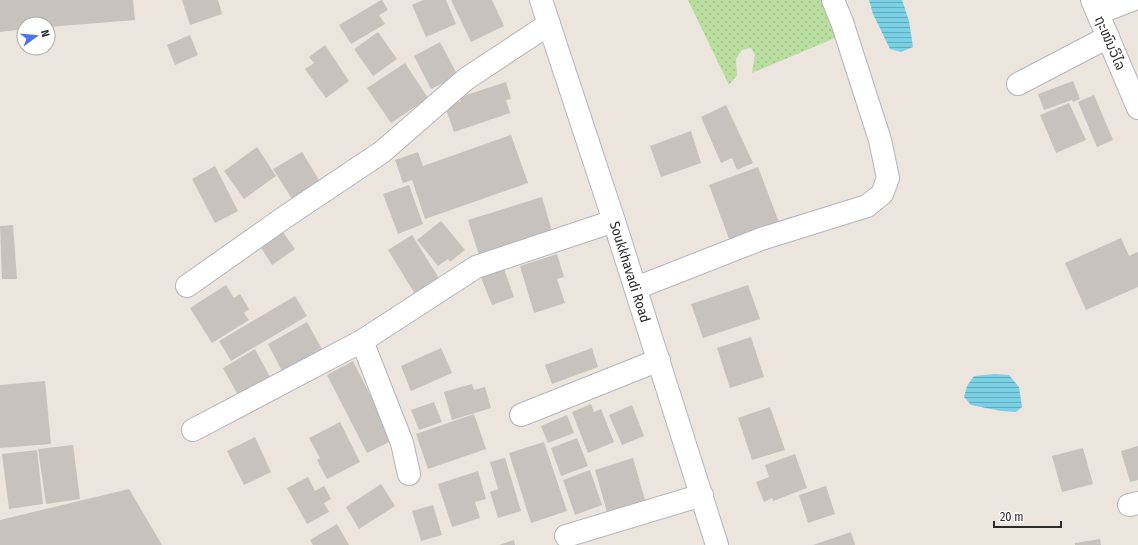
<svg xmlns="http://www.w3.org/2000/svg" width="1138" height="545" font-family="'Fira Sans Condensed','Noto Sans Lao',sans-serif">
	<style>
		.grass { fill: url(#grass-dots) }
		.water { fill: url(#water-rules) }
		.building { fill: #c7c2be }
		.lines { fill: none; stroke-linecap: round; stroke-linejoin: round }
		.minor-casing { stroke: #b2b5bd; stroke-width: 24 }
		.minor { stroke: #fff; stroke-width: 22 }
		.labels { text-anchor: middle; dominant-baseline: central; stroke-width: 3.5; stroke-linejoin: round; paint-order: stroke }
		.street-label { font-size: 14px; fill: #2b2b2b; stroke: #fff }
	</style>
	<defs>
		<pattern id="grass-dots" width="8" height="8" patternUnits="userSpaceOnUse"><rect width="8" height="8" fill="#b9de9f"/><path d="M2 2h.1M6 6h.1" fill="none" stroke="#9fbf89" stroke-width="1.8" stroke-linecap="round"/></pattern>
		<pattern id="water-rules" width="6" height="5" patternUnits="userSpaceOnUse"><rect width="6" height="5" fill="#7ad1e5"/><path d="M0 2.5h6" fill="none" stroke="#64aaba"/></pattern>
	</defs>
	<rect width="100%" height="100%" fill="#ece5de"/>
	<!-- grass -->
	<polygon class="grass" points="688,0 827,0 842,35 752,73 755,55 751,48 742,50 736,59 737,75 729,85"/>
	<!-- water -->
	<g class="water">
		<polygon points="869,0 902,0 909,21 913,47 901,52 890,49 873,14"/>
		<polygon points="995,374 1009,375 1019,387 1022,407 1016,412 1001,411 971,405 964,397 967,386 974,376"/>
	</g>
	<!-- building -->
	<g class="building">
		<polygon points="0,0 133,0 135,20 48,27 48,24 24,24 24,29 0,32"/>
		<polygon points="182,0 218,0 222,14 190,25"/>
		<polygon points="381,0 382,0 388,10 379,15 385,24 351,44 339,25"/>
		<polygon points="423,0 446,0 456,24 426,37 412,5"/>
		<polygon points="451,0 492,0 504,26 471,42"/>
		<polygon points="378,32 397,59 373,76 354,49"/>
		<polygon points="190,35 198,55 175,65 167,45"/>
		<polygon points="440,42 458,76 431,89 414,56"/>
		<polygon points="325,45 349,81 326,98 305,69 314,63 309,57"/>
		<polygon points="405,63 428,98 391,123 367,88"/>
		<polygon points="1073,81 1080,99 1073,102 1072,100 1044,110 1038,94"/>
		<polygon points="506,82 511,99 506,100 510,113 454,132 445,106 461,101 460,97"/>
		<polygon points="1094,95 1113,140 1097,147 1078,102"/>
		<polygon points="1069,103 1086,140 1056,153 1040,115"/>
		<polygon points="726,105 753,163 737,170 732,158 721,163 701,117"/>
		<polygon points="691,131 701,163 661,177 650,146"/>
		<polygon points="511,135 528,183 425,219 412,180 403,183 395,160 418,152 423,166"/>
		<polygon points="257,147 276,176 244,199 224,171"/>
		<polygon points="302,152 322,185 294,202 273,169"/>
		<polygon points="215,166 238,211 215,223 192,179"/>
		<polygon points="758,167 780,225 731,244 709,185"/>
		<polygon points="409,185 423,224 398,234 383,194"/>
		<polygon points="542,197 552,231 479,255 468,220"/>
		<polygon points="441,221 465,250 450,262 448,259 438,266 417,240"/>
		<polygon points="13,225 17,279 2,279 0,226"/>
		<polygon points="282,231 295,249 272,265 260,246"/>
		<polygon points="412,235 442,283 418,299 388,250"/>
		<polygon points="1121,238 1129,256 1138,252 1138,287 1086,310 1065,263"/>
		<polygon points="557,254 564,277 557,279 565,303 534,313 520,266"/>
		<polygon points="503,266 514,297 492,305 480,275"/>
		<polygon points="226,285 234,298 240,294 249,309 244,313 249,320 212,343 190,308"/>
		<polygon points="748,285 760,319 703,338 691,304"/>
		<polygon points="295,296 307,316 231,361 219,341"/>
		<polygon points="307,322 323,351 283,373 268,344"/>
		<polygon points="751,337 764,377 730,388 717,348"/>
		<polygon points="441,348 452,373 411,391 401,366"/>
		<polygon points="592,348 598,367 552,384 545,365"/>
		<polygon points="255,349 271,379 239,397 223,368"/>
		<polygon points="353,361 393,440 367,453 327,375"/>
		<polygon points="45,381 51,444 0,448 0,385"/>
		<polygon points="472,384 474,390 485,387 491,408 452,420 444,392"/>
		<polygon points="434,402 442,422 419,430 411,410"/>
		<polygon points="591,404 594,412 601,409 614,442 588,453 572,412"/>
		<polygon points="632,405 644,436 622,445 609,415"/>
		<polygon points="770,407 785,450 752,460 738,418"/>
		<polygon points="474,414 486,449 428,469 416,434"/>
		<polygon points="567,415 574,433 548,443 541,426"/>
		<polygon points="340,422 360,462 327,479 317,460 320,458 309,438"/>
		<polygon points="255,437 271,472 244,485 227,451"/>
		<polygon points="577,438 588,466 561,476 551,448"/>
		<polygon points="544,442 567,511 531,523 509,453"/>
		<polygon points="73,445 80,499 46,504 38,449"/>
		<polygon points="1138,446 1138,480 1130,482 1121,451"/>
		<polygon points="1083,448 1093,484 1062,492 1052,456"/>
		<polygon points="37,450 43,504 9,509 2,454"/>
		<polygon points="795,454 807,488 773,501 772,498 764,502 756,482 769,477 765,465"/>
		<polygon points="505,458 521,511 498,518 490,492 498,489 490,462"/>
		<polygon points="633,458 645,500 607,512 595,470"/>
		<polygon points="590,470 602,505 575,515 563,480"/>
		<polygon points="478,471 486,499 475,502 480,518 452,527 438,484"/>
		<polygon points="308,477 315,491 324,486 331,499 324,503 329,512 307,524 287,488"/>
		<polygon points="381,484 395,506 359,529 346,507"/>
		<polygon points="826,486 835,514 808,523 799,495"/>
		<polygon points="129,489 162,545 0,545 0,520"/>
		<polygon points="433,505 442,535 421,541 412,511"/>
		<polygon points="337,524 349,545 313,545 310,540"/>
		<polygon points="851,532 855,545 813,545"/>
		<polygon points="1100,539 1101,545 1075,545 1075,543"/>
		<polygon points="514,540 515,545 499,545"/>
	</g>
	<g class="lines">
		<!-- minor casing -->
		<g class="minor-casing">
			<g id="minor">
				<path id="s1" d="M541,0L614,221L717,545"/>
				<polyline points="1092,0 1138,108"/>
				<polyline points="1098,13 1132,0"/>
				<polyline points="1018,84 1108,37"/>
				<polyline points="187,286 285,217 382,152 466,79 549,24"/>
				<polyline points="636,288 761,239 867,206 882,194 888,178 880,140 842,22 833,0"/>
				<polyline points="362,341 402,443 409,474"/>
				<polyline points="521,415 659,360"/>
				<polyline points="193,430 362,341 476,267 614,221"/>
				<polyline points="1129,505 1138,503"/>
				<polyline points="566,536 702,495"/>
			</g>
		</g>
		<!-- minor -->
		<use href="#minor" class="minor"/>
	</g>
	<g class="labels">
		<!-- street labels -->
		<g class="street-label">
			<text transform="translate(1110 43) rotate(67)">ຖະໜົນວິໄລ</text>
			<text stroke="none"><textPath href="#s1" startOffset="286">Soukkhavadi Road</textPath></text>
		</g>
	</g>
	<!-- north arrow -->
	<g transform="translate(36 36) rotate(74)"><circle r="19" fill="#ffffff" stroke="#aaaaaa"/>
	<path d="M0-3L7 15L0 10L-7 15Z" fill="#4b75ec"/>
	<text y="-6" font-size="11" font-weight="bold" text-anchor="middle" fill="#2b2b2b">N</text>
	</g>
	<!-- scale -->
	<path d="M994 521v6h67v-6" fill="none" stroke="#2b2b2b" stroke-width="2"/>
	<text x="1000" y="521" font-size="12" fill="#2b2b2b" stroke="#ffffff" stroke-width="3" paint-order="stroke">20 m</text>
</svg>
